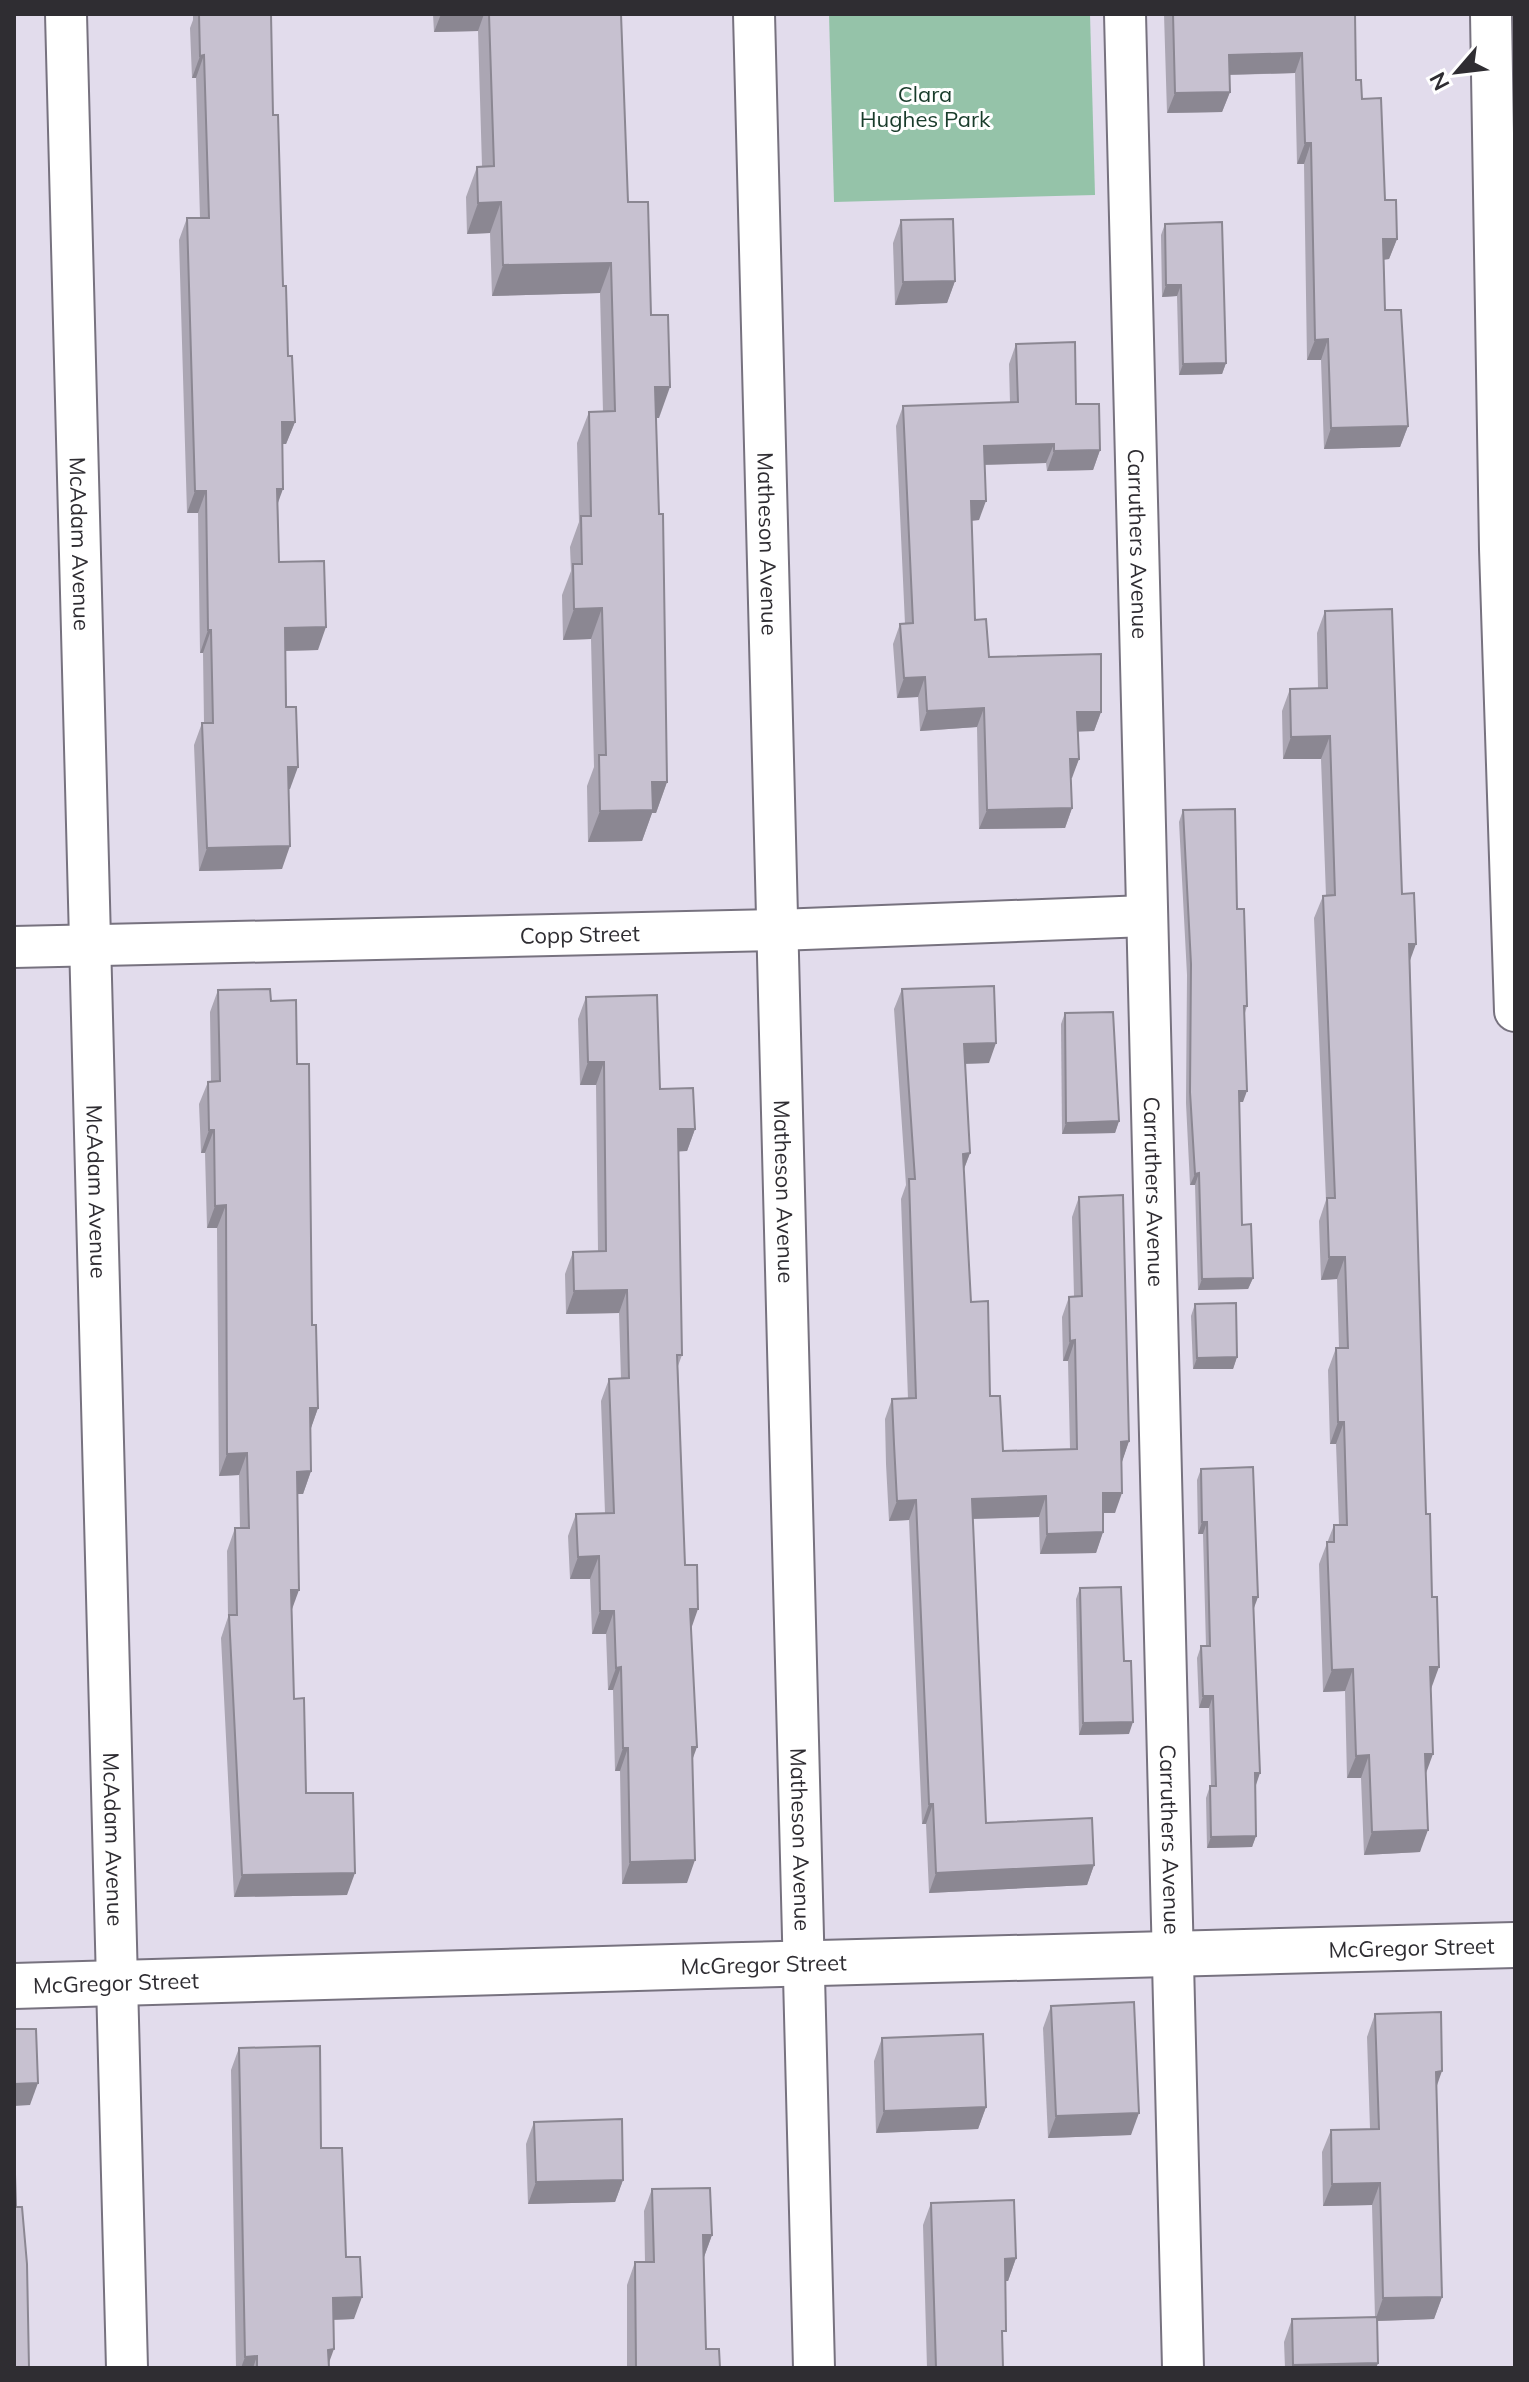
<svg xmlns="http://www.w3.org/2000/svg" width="1529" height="2382" font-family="Mulish,sans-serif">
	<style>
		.green { fill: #95c3a9 }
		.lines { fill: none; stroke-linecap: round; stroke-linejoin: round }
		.minor-casing { stroke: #77727f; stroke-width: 44 }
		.secondary-casing { stroke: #77727f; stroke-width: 48 }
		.minor { stroke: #fff; stroke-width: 40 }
		.secondary { stroke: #fff; stroke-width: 44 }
		.wall { fill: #aba6b3 }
		.shaded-wall { fill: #8b8792 }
		.building { fill: #c7c1d0; stroke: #8b8792; stroke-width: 2 }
		.labels { text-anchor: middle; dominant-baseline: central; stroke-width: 6; stroke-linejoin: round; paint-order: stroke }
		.park-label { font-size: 22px; fill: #193c2b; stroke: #fff }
		.street-label { font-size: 22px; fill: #2f2d32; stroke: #fff }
	</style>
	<rect width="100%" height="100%" fill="#e2dcec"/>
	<!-- green -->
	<polygon class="green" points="829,14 1090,14 1095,195 834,202"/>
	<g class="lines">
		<!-- minor casing -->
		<g class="minor-casing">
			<g id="minor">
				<path id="s1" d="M66,14L127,2368"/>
				<path id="s2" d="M754,14L814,2368"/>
				<path id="s3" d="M1125,14L1183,2368"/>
				<polyline points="1491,14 1500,549 1515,1011"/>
				<path id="s4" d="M14,947L778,930L1146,916"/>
			</g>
		</g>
		<!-- secondary casing -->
		<g class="secondary-casing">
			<g id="secondary">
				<path id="s5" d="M14,1986C514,1970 1015,1958 1515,1945"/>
			</g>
		</g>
		<!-- minor -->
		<use href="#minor" class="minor"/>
		<!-- secondary -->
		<use href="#secondary" class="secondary"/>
	</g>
	<!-- wall -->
	<g class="wall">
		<polygon points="193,14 271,14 273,115 288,356 295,422 286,444 282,444 278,504 279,562 318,650 285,651 290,789 288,789 282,869 199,871 194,745 202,723 204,723 203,653 200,653 198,513 187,513 179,240 187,218 200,218 196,78 192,78 190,28 193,20"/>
		<polygon points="433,14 621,14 628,202 651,315 659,418 656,418 667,782 656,813 652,813 642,841 588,842 587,786 594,767 591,639 563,640 562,595 571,571 570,547 579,522 577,443 589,412 603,412 600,293 492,296 490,233 467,234 466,197 477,167 482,166 478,31 434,32"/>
		<polygon points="1164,14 1355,14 1356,80 1385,200 1397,239 1389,259 1384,260 1385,310 1408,426 1400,447 1324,449 1321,360 1307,360 1304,164 1297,164 1295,73 1229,75 1230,92 1222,112 1167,113"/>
		<polygon points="901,220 955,281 947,303 895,305 893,243"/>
		<polygon points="1165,224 1226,363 1222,374 1179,375 1177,296 1162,297 1161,235"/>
		<polygon points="1016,344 1076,404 1100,450 1093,470 1047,471 1046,463 984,465 979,520 972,521 975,620 989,657 1101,712 1094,731 1078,731 1079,759 1071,778 1072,808 1065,828 979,829 977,727 920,731 918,697 897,698 893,644 900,624 905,624 896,426 903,406 1010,403 1009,364"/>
		<polygon points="1325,611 1402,894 1410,960 1430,1689 1420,1852 1364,1855 1361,1778 1347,1778 1345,1691 1323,1692 1319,1564 1334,1525 1339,1525 1336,1444 1330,1444 1328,1370 1336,1348 1339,1348 1337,1279 1321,1280 1319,1221 1326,1200 1314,918 1323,896 1326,896 1321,759 1283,759 1282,711 1290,689 1318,688 1317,633"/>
		<polygon points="1183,810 1237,909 1247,1006 1245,1013 1243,1102 1239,1102 1242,1225 1253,1278 1248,1289 1198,1290 1195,1185 1190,1185 1186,1103 1187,975 1179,822"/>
		<polygon points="902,989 989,1063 965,1064 970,1153 964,1169 971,1302 990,1396 1003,1451 1070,1449 1068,1361 1063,1361 1062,1317 1069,1297 1074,1296 1072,1217 1079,1197 1129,1441 1122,1461 1115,1513 1103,1513 1103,1532 1096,1553 1040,1554 1039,1517 973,1519 986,1823 1094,1865 1087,1885 929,1893 926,1824 922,1824 909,1520 889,1521 886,1464 885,1419 892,1399 908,1399 901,1199 906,1185 894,1009"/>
		<polygon points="218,990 271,1001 297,1064 318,1408 310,1430 311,1471 303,1494 297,1494 292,1610 294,1699 306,1793 347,1895 234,1897 221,1638 228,1617 227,1551 235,1528 240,1528 239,1475 219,1476 217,1228 207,1228 205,1153 201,1153 199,1104 208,1082 211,1082 210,1012"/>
		<polygon points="586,997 660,1089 695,1129 687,1151 678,1151 682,1355 678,1366 685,1565 691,1628 692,1761 687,1883 622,1884 620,1771 615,1771 613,1690 608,1690 606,1634 592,1634 590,1579 570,1579 568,1536 576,1514 605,1513 601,1401 609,1379 621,1379 619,1313 566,1314 565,1274 573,1252 598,1251 596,1085 580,1085 578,1019"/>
		<polygon points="1065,1013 1119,1121 1115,1133 1062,1134 1061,1024"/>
		<polygon points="1195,1304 1237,1357 1233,1369 1193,1369 1191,1316"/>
		<polygon points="1201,1469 1253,1608 1256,1836 1252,1847 1207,1848 1206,1798 1210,1786 1211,1786 1209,1708 1199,1708 1197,1658 1201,1646 1206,1646 1203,1534 1198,1534 1197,1480"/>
		<polygon points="1080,1588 1124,1661 1129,1734 1079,1735 1076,1599"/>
		<polygon points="1051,2006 1131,2135 1048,2138 1043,2028"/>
		<polygon points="1375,2014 1436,2088 1442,2297 1434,2319 1377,2321 1378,2363 1376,2368 1285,2368 1284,2342 1292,2319 1375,2317 1372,2205 1323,2206 1322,2152 1331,2130 1370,2129 1367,2037"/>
		<polygon points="882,2038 986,2107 978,2129 876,2133 874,2061"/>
		<polygon points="239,2048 321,2148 346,2257 354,2319 334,2320 329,2368 236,2368 231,2070"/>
		<polygon points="534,2122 623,2180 615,2202 528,2204 526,2144"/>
		<polygon points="652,2189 712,2235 704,2257 706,2349 720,2368 627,2368 627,2285 635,2262 645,2262 644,2211"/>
		<polygon points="931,2203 1016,2258 1008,2281 1005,2281 1002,2341 1003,2368 927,2368 923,2225"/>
	</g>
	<!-- shaded-wall -->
	<g class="shaded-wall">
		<polygon points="441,14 484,14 478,31 434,32"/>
		<polygon points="1302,53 1295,73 1221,75 1229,55"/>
		<polygon points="204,55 196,78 192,78 200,56"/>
		<polygon points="1230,92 1222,112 1167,113 1175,93"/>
		<polygon points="1305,143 1311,143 1304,164 1297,164"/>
		<polygon points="501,202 490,233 467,234 478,203"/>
		<polygon points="1383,239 1397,239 1389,259 1376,260"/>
		<polygon points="611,263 600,293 492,296 503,265"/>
		<polygon points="955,281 947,303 895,305 903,282"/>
		<polygon points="1166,285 1181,285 1177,296 1162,297"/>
		<polygon points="1328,339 1321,360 1307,360 1315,340"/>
		<polygon points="1226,363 1222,374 1179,375 1183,364"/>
		<polygon points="655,387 670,387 659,418 644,418"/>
		<polygon points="282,422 295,422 286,444 274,444"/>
		<polygon points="1408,426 1400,447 1324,449 1331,428"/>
		<polygon points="1054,444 1046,463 976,465 984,446"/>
		<polygon points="1100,450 1093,470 1047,471 1054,451"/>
		<polygon points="277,489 283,489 275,511"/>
		<polygon points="195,491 206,491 198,513 187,513"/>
		<polygon points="971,501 986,501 979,520 964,521"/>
		<polygon points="602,608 591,639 563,640 574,609"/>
		<polygon points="326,627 318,650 277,651 285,628"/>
		<polygon points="208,630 211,630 203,653 200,653"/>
		<polygon points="925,677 918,697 897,698 904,678"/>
		<polygon points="984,708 977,727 920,731 927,711"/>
		<polygon points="1077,712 1101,712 1094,731 1070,732"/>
		<polygon points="1330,736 1321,759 1283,759 1291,737"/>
		<polygon points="1070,759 1079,759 1072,778 1063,779"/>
		<polygon points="288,767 298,767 290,789 279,789"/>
		<polygon points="652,782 667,782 656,813 652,813 642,841 588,842 600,811"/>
		<polygon points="1072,808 1065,828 979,829 987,810"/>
		<polygon points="290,846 282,869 199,871 207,848"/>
		<polygon points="1409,944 1416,944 1408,966"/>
		<polygon points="996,1043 989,1063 957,1064 964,1044"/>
		<polygon points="588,1062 604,1062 596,1085 580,1085"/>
		<polygon points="1239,1091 1247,1091 1243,1102 1235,1102"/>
		<polygon points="1119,1121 1115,1133 1062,1134 1066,1123"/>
		<polygon points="678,1129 695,1129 687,1151 670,1152"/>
		<polygon points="209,1130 214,1130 205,1153 201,1153"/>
		<polygon points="970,1153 962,1174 963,1154"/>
		<polygon points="1199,1173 1195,1185 1190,1185 1195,1174"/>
		<polygon points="226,1205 217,1228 207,1228 215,1206"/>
		<polygon points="1329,1257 1345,1257 1337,1279 1321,1280"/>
		<polygon points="1253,1278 1248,1289 1198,1290 1202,1279"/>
		<polygon points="627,1290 619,1313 566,1314 574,1291"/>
		<polygon points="1075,1340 1068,1361 1063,1361 1070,1341"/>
		<polygon points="1237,1357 1233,1369 1193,1369 1197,1358"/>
		<polygon points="310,1408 318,1408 310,1431"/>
		<polygon points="1338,1422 1344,1422 1336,1444 1330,1444"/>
		<polygon points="1129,1441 1122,1462 1121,1442"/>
		<polygon points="247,1453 239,1475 219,1476 227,1454"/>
		<polygon points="311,1471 303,1494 289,1494 297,1472"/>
		<polygon points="1103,1493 1122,1493 1115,1513 1096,1513"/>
		<polygon points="1046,1496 1039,1517 965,1519 972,1499"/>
		<polygon points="916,1500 909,1520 889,1521 897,1501"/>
		<polygon points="1202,1522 1207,1522 1203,1534 1198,1534"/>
		<polygon points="1103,1532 1096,1553 1040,1554 1047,1534"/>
		<polygon points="599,1556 590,1579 570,1579 578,1557"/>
		<polygon points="291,1590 299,1590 291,1612"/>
		<polygon points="1253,1597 1258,1597 1254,1608"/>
		<polygon points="690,1609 698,1609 690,1632"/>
		<polygon points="600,1611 614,1611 606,1634 592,1634"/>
		<polygon points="621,1667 613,1690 608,1690 616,1668"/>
		<polygon points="1430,1667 1439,1667 1431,1689"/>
		<polygon points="1353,1669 1345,1691 1323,1692 1332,1670"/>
		<polygon points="1203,1696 1213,1696 1209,1708 1199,1708"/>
		<polygon points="1133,1722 1129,1734 1079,1735 1083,1723"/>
		<polygon points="692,1747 697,1747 689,1769"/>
		<polygon points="623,1748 628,1748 620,1771 615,1771"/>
		<polygon points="1425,1754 1433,1754 1425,1776"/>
		<polygon points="1369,1755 1361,1778 1347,1778 1356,1756"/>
		<polygon points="1255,1773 1260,1773 1256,1785"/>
		<polygon points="929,1804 933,1804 926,1824 922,1824"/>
		<polygon points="1428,1830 1420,1852 1364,1855 1372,1832"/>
		<polygon points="1256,1836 1252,1847 1207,1848 1211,1837"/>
		<polygon points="695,1860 687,1883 622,1884 630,1862"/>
		<polygon points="1094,1865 1087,1885 929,1893 936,1873"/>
		<polygon points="355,1873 347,1895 234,1897 242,1875"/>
		<polygon points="1442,2071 1434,2094 1436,2072"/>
		<polygon points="38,2083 30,2105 14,2106 14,2084"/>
		<polygon points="986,2107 978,2129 876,2133 884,2111"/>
		<polygon points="1139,2113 1131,2135 1048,2138 1056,2116"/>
		<polygon points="623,2180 615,2202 528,2204 536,2182"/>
		<polygon points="1380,2183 1372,2205 1323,2206 1332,2184"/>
		<polygon points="703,2235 712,2235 704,2257"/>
		<polygon points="1016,2258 1008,2281 997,2281 1005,2259"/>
		<polygon points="362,2297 354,2319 325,2320 333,2298"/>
		<polygon points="1442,2297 1434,2319 1375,2321 1383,2298"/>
		<polygon points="334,2349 327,2368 328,2350"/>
		<polygon points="257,2356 253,2368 241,2368 245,2357"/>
		<polygon points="1378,2363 1376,2368 1292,2368 1293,2365"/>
	</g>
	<!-- building -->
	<g class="building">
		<polygon points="199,14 271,14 273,115 278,115 283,286 286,286 288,356 292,356 295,422 282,422 283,489 277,489 279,562 324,561 326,627 285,628 286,707 296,707 298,767 288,767 290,846 207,848 202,723 213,723 211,630 208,630 206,491 195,491 187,218 209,218 204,55 200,56"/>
		<polygon points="489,14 621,14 628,202 648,202 651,315 668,315 670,387 655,387 659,514 663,514 667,782 652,782 653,810 600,811 599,755 606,755 602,608 574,609 573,564 582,564 581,516 591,516 589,412 615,411 611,263 503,265 501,202 478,203 477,167 494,166"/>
		<polygon points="1173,14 1355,14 1356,80 1361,80 1362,99 1381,98 1385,200 1396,200 1397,239 1383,239 1385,310 1401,310 1408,426 1331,428 1328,339 1315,340 1311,143 1305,143 1302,53 1229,55 1230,92 1175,93"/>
		<polygon points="953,219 955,281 903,282 901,220"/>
		<polygon points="1222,222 1226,363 1183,364 1181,285 1166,285 1165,224"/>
		<polygon points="1075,342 1076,404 1099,404 1100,450 1054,451 1054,444 984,446 986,501 971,501 975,620 986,619 989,657 1101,654 1101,712 1077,712 1079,759 1070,759 1072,808 987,810 984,708 927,711 925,677 904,678 900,624 913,623 903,406 1018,402 1016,344"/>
		<polygon points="1392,609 1402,894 1414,893 1416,944 1409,944 1426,1514 1430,1514 1432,1597 1437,1597 1439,1667 1430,1667 1433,1754 1425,1754 1428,1830 1372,1832 1369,1755 1356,1756 1353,1669 1332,1670 1327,1542 1334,1542 1334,1525 1347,1525 1344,1422 1338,1422 1336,1348 1348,1348 1345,1257 1329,1257 1327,1198 1335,1198 1323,896 1335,895 1330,736 1291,737 1290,689 1327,688 1325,611"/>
		<polygon points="1235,809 1237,909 1244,909 1247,1006 1244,1006 1247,1091 1239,1091 1242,1225 1251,1224 1253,1278 1202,1279 1199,1173 1195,1174 1190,1092 1191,964 1183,810"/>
		<polygon points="994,986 996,1043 964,1044 970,1153 963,1154 971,1302 988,1301 990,1396 1000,1396 1003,1451 1077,1449 1075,1340 1070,1341 1069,1297 1082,1296 1079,1197 1123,1195 1129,1441 1121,1442 1122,1493 1103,1493 1103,1532 1047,1534 1046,1496 972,1499 986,1823 1092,1818 1094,1865 936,1873 933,1804 929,1804 916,1500 897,1501 894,1444 892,1399 916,1398 909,1179 915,1179 902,989"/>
		<polygon points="270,989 271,1001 296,1000 297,1064 309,1064 312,1325 316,1325 318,1408 310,1408 311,1471 297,1472 299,1590 291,1590 294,1699 304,1698 306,1793 353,1793 355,1873 242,1875 229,1615 237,1615 235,1528 249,1528 247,1453 227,1454 226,1205 215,1206 214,1130 209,1130 208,1082 220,1081 218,990"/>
		<polygon points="657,995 660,1089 693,1088 695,1129 678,1129 682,1355 677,1355 685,1565 697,1565 698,1609 690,1609 697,1747 692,1747 695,1860 630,1862 628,1748 623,1748 621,1667 616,1668 614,1611 600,1611 599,1556 578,1557 576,1514 614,1513 609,1379 629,1378 627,1290 574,1291 573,1252 606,1251 604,1062 588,1062 586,997"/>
		<polygon points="1113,1012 1119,1121 1066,1123 1065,1013"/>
		<polygon points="1236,1303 1237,1357 1197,1358 1195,1304"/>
		<polygon points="1253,1467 1258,1597 1253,1597 1260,1773 1255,1773 1256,1836 1211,1837 1210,1786 1216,1786 1213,1696 1203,1696 1201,1646 1210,1646 1207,1522 1202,1522 1201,1469"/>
		<polygon points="1121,1587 1124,1661 1131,1661 1133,1722 1083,1723 1080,1588"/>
		<polygon points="1134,2002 1139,2113 1056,2116 1051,2006"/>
		<polygon points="1441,2012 1442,2071 1436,2072 1442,2297 1383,2298 1380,2183 1332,2184 1331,2130 1379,2129 1375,2014"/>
		<polygon points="14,2029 36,2029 38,2083 14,2084"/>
		<polygon points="983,2034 986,2107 884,2111 882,2038"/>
		<polygon points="320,2046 321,2148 342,2148 346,2257 360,2257 362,2297 333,2298 334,2349 328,2350 329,2368 257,2368 257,2356 245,2357 239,2048"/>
		<polygon points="622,2119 623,2180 536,2182 534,2122"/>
		<polygon points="14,2142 16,2207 22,2207 27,2264 29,2368 14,2368"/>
		<polygon points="710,2188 712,2235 703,2235 706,2349 719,2349 720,2368 636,2368 635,2262 654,2262 652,2189"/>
		<polygon points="1014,2200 1016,2258 1005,2259 1006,2331 1002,2331 1003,2368 936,2368 931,2203"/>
		<polygon points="1377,2317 1378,2363 1293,2365 1292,2319"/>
	</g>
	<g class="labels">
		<!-- park labels -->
		<g class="park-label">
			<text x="925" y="94">Clara<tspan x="925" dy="25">Hughes Park</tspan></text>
		</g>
		<!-- street labels -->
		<g class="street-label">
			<text stroke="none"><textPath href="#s1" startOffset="530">McAdam Avenue</textPath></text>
			<text stroke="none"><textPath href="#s2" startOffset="530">Matheson Avenue</textPath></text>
			<text stroke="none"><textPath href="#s3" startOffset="530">Carruthers Avenue</textPath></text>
			<text stroke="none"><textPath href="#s4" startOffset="566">Copp Street</textPath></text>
			<text stroke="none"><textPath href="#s1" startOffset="1178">McAdam Avenue</textPath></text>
			<text stroke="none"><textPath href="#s2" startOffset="1178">Matheson Avenue</textPath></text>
			<text stroke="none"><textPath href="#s3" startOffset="1178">Carruthers Avenue</textPath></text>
			<text stroke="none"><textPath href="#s1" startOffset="1826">McAdam Avenue</textPath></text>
			<text stroke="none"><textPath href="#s2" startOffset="1826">Matheson Avenue</textPath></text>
			<text stroke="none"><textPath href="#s3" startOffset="1826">Carruthers Avenue</textPath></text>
			<text stroke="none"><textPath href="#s5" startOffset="1398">McGregor Street</textPath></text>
			<text stroke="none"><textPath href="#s5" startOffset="750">McGregor Street</textPath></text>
			<text stroke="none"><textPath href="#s5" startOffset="102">McGregor Street</textPath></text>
		</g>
	</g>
	<!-- border -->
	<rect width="1529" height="2382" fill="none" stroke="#2f2d32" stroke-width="32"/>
	<!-- north arrow -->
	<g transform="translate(1457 72) rotate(242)" stroke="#ffffff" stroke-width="6" paint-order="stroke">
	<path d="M0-6L14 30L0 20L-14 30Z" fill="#2f2d32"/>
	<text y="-12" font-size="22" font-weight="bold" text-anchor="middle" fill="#2f2d32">N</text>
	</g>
</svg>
